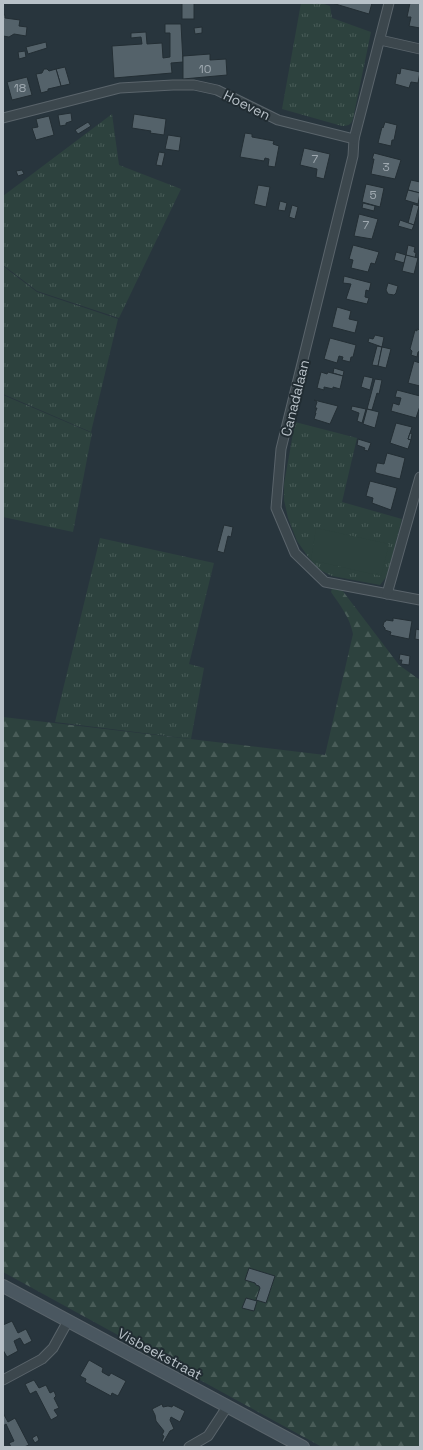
<svg xmlns="http://www.w3.org/2000/svg" width="423" height="1450" font-family="'Space Grotesk',sans-serif">
	<style>
		.grass { fill: url(#grass-tufts) }
		.forest { fill: url(#forest-firs) }
		.pitch { fill: #2d423e }
		.building { fill: #54626a; stroke: #232e34 }
		.lines { fill: none; stroke-linecap: round; stroke-linejoin: round }
		.street-casing { stroke: #5a646b; stroke-width: 11 }
		.secondary-casing { stroke: #5a646b; stroke-width: 14 }
		.street { stroke: #3c474d; stroke-width: 9 }
		.secondary { stroke: #4a5760; stroke-width: 12 }
		.labels { text-anchor: middle; dominant-baseline: central; stroke-width: 4; stroke-linejoin: round; paint-order: stroke }
		.number-label { font-size: 12px; fill: #9fa9b0 }
		.street-label { font-size: 14px; fill: #b8c1c8; stroke: #212c32 }
	</style>
	<defs>
		<pattern id="grass-tufts" width="24" height="20" patternUnits="userSpaceOnUse"><rect width="24" height="20" fill="#2d423e"/><path d="M3 7l-1-3M5 7V3M7 7l1-3M15 17l-1-3M17 17v-4M19 17l1-3" fill="none" stroke="#495c58"/></pattern>
		<pattern id="forest-firs" width="22" height="20" patternUnits="userSpaceOnUse"><rect width="22" height="20" fill="#2d423e"/><path d="M5 1l3.5 6h-7zM16 11l3.5 6h-7z" fill="#495c58"/></pattern>
	</defs>
	<rect width="100%" height="100%" fill="#28353d"/>
	<!-- grass -->
	<g class="grass">
		<path d="M301,3H321L330,6L332,18L371,32L353,119C351,125 348,126 342,126L282,109Z"/>
		<polygon points="112,114 119,165 181,189 119,318 37,291 3,265 3,196"/>
		<polygon points="3,266 37,292 118,319 91,432 3,394"/>
		<polygon points="3,395 92,433 73,532 3,517"/>
		<polygon points="295,422 357,438 342,502 402,519 387,576 380,585 332,576 320,570 309,558 297,541 288,518 284,500 284,484"/>
		<polygon points="100,538 214,563 189,664 204,668 191,739 55,722"/>
	</g>
	<!-- forest -->
	<path class="forest" d="M332,588L342,590L399,665L420,680V1447H322L3,1272V717L325,755L353,634C350,618 340,605 331,592Z"/>
	<!-- pitch -->
	<polygon class="pitch" points="316,528 389,544 381,576 311,560"/>
	<!-- building -->
	<g class="building">
		<rect x="182" y="3" width="12" height="16"/>
		<polygon points="332,3 372,3 369,14"/>
		<polygon points="410,3 420,3 420,28 409,26 411,17 407,17"/>
		<polygon points="3,15 5,15 5,18 20,20 19,26 27,27 26,36 14,34 9,37 3,36"/>
		<polygon points="165,24 181,24 183,62 171,63 172,73 114,78 112,46 142,44 141,37 131,38 131,33 146,32 147,44 162,43 163,58 170,57 170,33 165,33"/>
		<polygon points="202,27 202,33 195,34 194,28"/>
		<polygon points="46,42 47,48 28,54 26,47"/>
		<polygon points="25,51 26,57 19,59 18,52"/>
		<polygon points="210,54 210,60 226,59 227,75 183,79 183,56"/>
		<polygon points="65,67 70,84 61,86 56,69"/>
		<polygon points="401,68 420,72 418,83 411,82 409,88 395,84 397,73 400,74"/>
		<polygon points="44,69 47,69 49,71 56,69 61,86 48,89 48,91 41,93 36,74 42,73"/>
		<polygon points="27,77 32,95 12,100 7,82"/>
		<polygon points="71,113 72,121 66,123 66,125 60,126 58,115"/>
		<polygon points="134,114 166,119 164,135 150,133 151,131 132,128"/>
		<polygon points="49,116 54,135 36,140 32,128 38,127 36,119"/>
		<polygon points="88,122 91,126 78,134 75,130"/>
		<polygon points="385,122 397,125 394,140 392,140 391,146 378,143 382,127 383,128"/>
		<polygon points="245,133 252,134 252,137 274,141 273,144 279,146 275,167 268,166 269,159 265,158 264,161 240,157"/>
		<polygon points="168,135 181,137 179,151 165,149"/>
		<polygon points="304,148 330,154 324,179 316,177 317,169 300,165"/>
		<polygon points="159,152 165,153 162,166 156,165"/>
		<polygon points="374,153 401,160 395,179 371,174 374,159 372,159"/>
		<polygon points="22,170 24,174 18,176 16,171"/>
		<polygon points="411,180 420,182 420,193 408,190"/>
		<polygon points="366,184 384,188 380,207 362,202"/>
		<polygon points="258,185 270,187 266,207 254,204"/>
		<polygon points="408,190 420,193 418,204 405,200"/>
		<polygon points="280,201 287,203 285,211 278,210"/>
		<polygon points="363,203 375,206 374,211 362,208"/>
		<polygon points="413,204 419,206 414,225 408,223"/>
		<polygon points="292,205 298,207 295,219 289,217"/>
		<polygon points="359,214 378,219 372,239 354,236"/>
		<polygon points="400,220 414,225 412,230 398,226"/>
		<polygon points="353,245 379,252 375,264 371,263 368,272 351,268 353,260 349,259"/>
		<polygon points="408,245 415,247 414,252 416,253 415,258 406,255"/>
		<polygon points="396,252 406,255 404,263 394,260"/>
		<polygon points="406,255 418,258 414,274 402,271"/>
		<polygon points="344,276 371,283 369,291 366,290 365,297 369,298 367,304 346,299 351,284 343,283"/>
		<polygon points="388,283 398,286 396,293 394,295 388,294 386,290"/>
		<polygon points="337,307 351,311 349,319 358,321 355,333 332,327"/>
		<polygon points="417,329 420,330 420,351 418,352 417,357 411,355 412,351 410,349 415,330 417,331"/>
		<polygon points="375,335 384,337 382,347 368,342 369,338 373,339"/>
		<polygon points="330,338 356,345 353,357 351,357 350,362 342,360 343,357 339,356 337,363 324,359"/>
		<polygon points="377,346 382,347 378,366 372,365"/>
		<polygon points="382,347 391,349 386,368 378,366"/>
		<polygon points="414,361 420,363 420,386 408,383"/>
		<polygon points="334,368 344,371 343,376 333,373"/>
		<polygon points="321,372 327,374 328,372 343,376 340,389 333,387 333,389 324,387 324,390 317,388"/>
		<polygon points="364,376 373,378 370,390 361,387"/>
		<polygon points="375,379 382,380 379,394 377,393 372,410 367,409"/>
		<polygon points="397,390 420,396 420,406 416,418 391,411 393,403 399,405 401,398 395,397"/>
		<polygon points="314,400 338,406 330,424 314,419 316,413 315,413 317,408 315,408 317,402"/>
		<polygon points="352,406 366,409 362,423 357,421 359,413 351,410"/>
		<polygon points="367,409 379,412 375,428 363,424"/>
		<polygon points="396,423 412,427 408,439 411,440 408,449 390,443"/>
		<polygon points="410,433 412,434 411,440 408,439"/>
		<polygon points="358,439 371,443 368,451 364,450 365,448 357,445"/>
		<polygon points="387,453 405,458 400,479 376,473 375,471 377,463 378,463 384,464"/>
		<polygon points="370,481 397,488 391,510 372,503 373,498 366,496"/>
		<polygon points="224,525 233,527 231,537 228,536 224,553 217,551"/>
		<polygon points="393,618 412,621 409,639 390,635 391,632 385,630 385,628 383,626 384,622 386,621 386,620 393,621"/>
		<polygon points="416,629 420,630 420,640 415,639"/>
		<polygon points="400,654 410,656 409,665 401,664 402,660 399,660"/>
		<polygon points="249,1268 275,1276 266,1303 256,1300 260,1288 259,1286 256,1285 255,1283 245,1280"/>
		<polygon points="246,1298 257,1301 254,1311 242,1308"/>
		<polygon points="12,1321 18,1333 26,1329 32,1341 24,1345 20,1338 14,1341 18,1351 7,1357 3,1350 3,1325"/>
		<polygon points="89,1360 103,1368 102,1372 109,1376 111,1373 126,1381 118,1396 112,1393 111,1396 85,1382 86,1379 80,1376"/>
		<polygon points="34,1380 39,1388 46,1385 50,1393 54,1391 56,1396 54,1398 59,1408 54,1410 58,1416 51,1420 36,1391 30,1394 25,1384"/>
		<polygon points="162,1404 163,1407 168,1406 172,1407 173,1405 185,1411 180,1422 171,1417 170,1420 174,1429 170,1431 163,1443 162,1441 164,1436 162,1435 164,1431 156,1421 155,1415 152,1409"/>
		<polygon points="3,1413 8,1422 15,1418 29,1445 24,1447 11,1447 9,1443 14,1441 6,1424 3,1426"/>
		<polygon points="37,1435 39,1440 35,1443 32,1438"/>
	</g>
	<g class="lines">
		<!-- street casing -->
		<g class="street-casing">
			<g id="street">
				<polyline points="389,3 354,139 353,156 281,449 276,508 295,553 325,582 420,600"/>
				<polyline points="380,40 420,49"/>
				<polyline points="3,118 120,88 173,85 194,85 217,90 278,120 354,139"/>
				<polyline points="387,594 420,477"/>
				<polyline points="3,1380 42,1359 53,1348 68,1321"/>
				<polyline points="189,1447 208,1436 227,1407"/>
			</g>
		</g>
		<!-- secondary casing -->
		<g class="secondary-casing">
			<polyline id="secondary" points="3,1286 303,1447"/>
		</g>
		<!-- street -->
		<use href="#street" class="street"/>
		<!-- secondary -->
		<use href="#secondary" class="secondary"/>
	</g>
	<g class="labels">
		<!-- number labels -->
		<g class="number-label">
			<text x="205" y="69">10</text>
			<text x="20" y="88">18</text>
			<text x="315" y="159">7</text>
			<text x="386" y="167">3</text>
			<text x="373" y="195">5</text>
			<text x="366" y="225">7</text>
		</g>
		<!-- street labels -->
		<g class="street-label">
			<text transform="translate(247 105) rotate(26)">Hoeven</text>
			<text transform="translate(295 398) rotate(-76)">Canadalaan</text>
			<text transform="translate(160 1354) rotate(28)">Visbeekstraat</text>
		</g>
	</g>
	<!-- border -->
	<rect width="423" height="1450" fill="none" stroke="#b8c1c8" stroke-width="8"/>
</svg>
